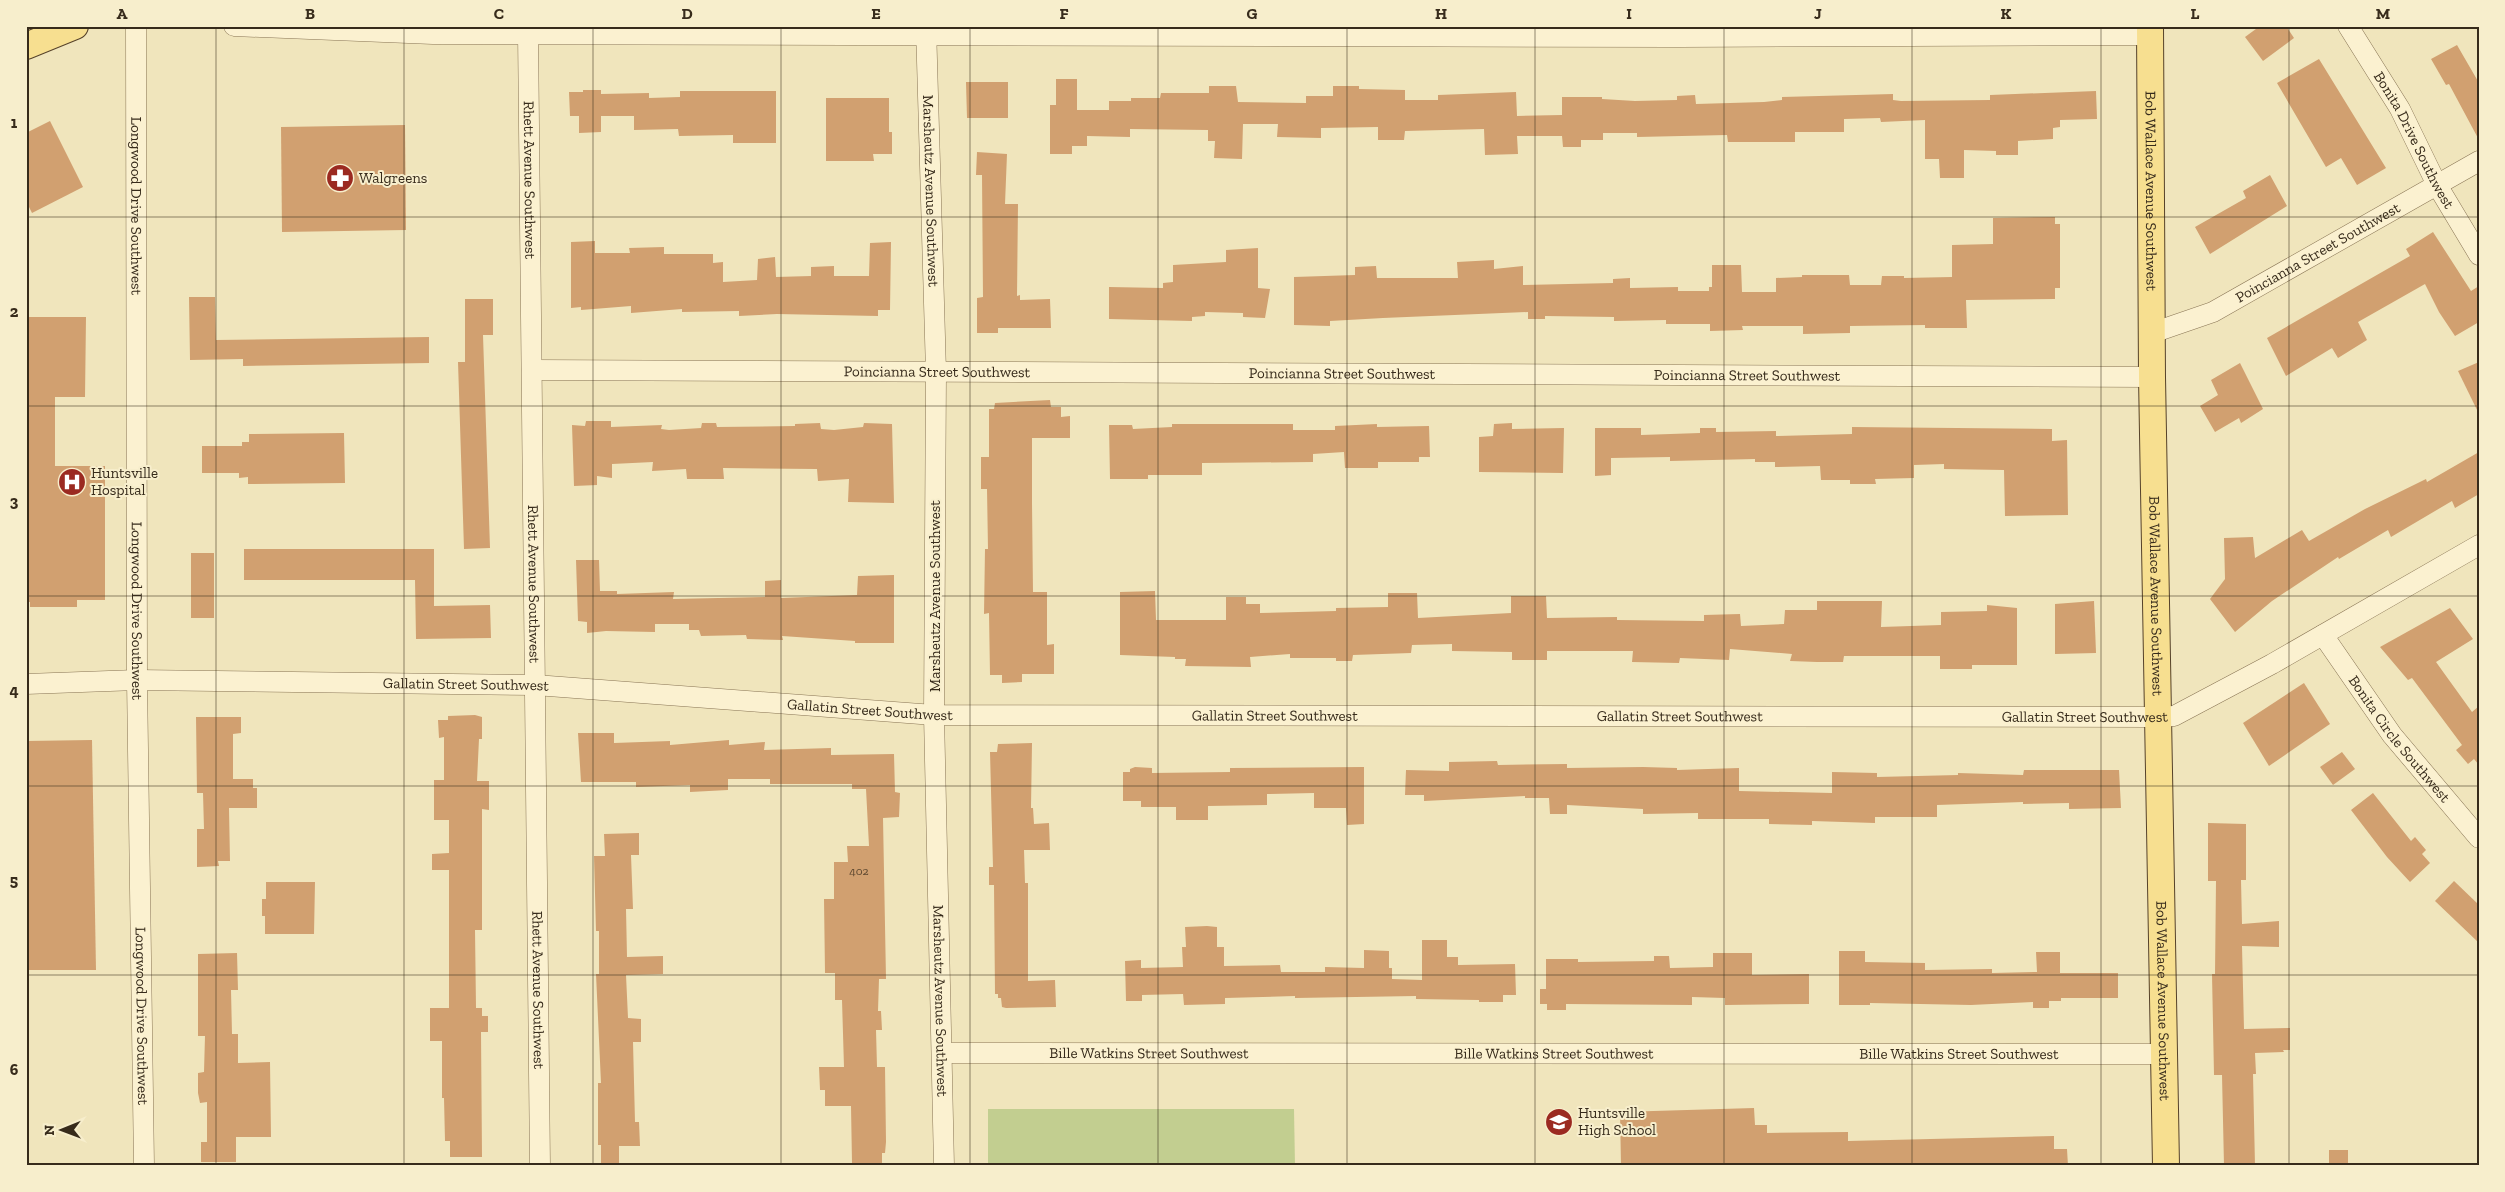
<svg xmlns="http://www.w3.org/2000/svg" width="2505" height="1192" font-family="'Zilla Slab',serif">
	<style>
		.green { fill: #c2ce90 }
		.building { fill: #d1a070 }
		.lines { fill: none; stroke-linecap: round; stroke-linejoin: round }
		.minor-casing { stroke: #897555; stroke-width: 21 }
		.major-casing { stroke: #56422a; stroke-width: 28 }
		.minor { stroke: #fbf1d0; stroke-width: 20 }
		.major { stroke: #f7df90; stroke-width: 26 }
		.grid { fill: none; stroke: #372b1b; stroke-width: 1; stroke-opacity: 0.55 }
		.labels { text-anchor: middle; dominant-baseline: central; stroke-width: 4; stroke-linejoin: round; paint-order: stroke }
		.number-label { font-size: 12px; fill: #5e4830 }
		.street-label { font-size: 15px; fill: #372b1b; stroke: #f7eecc }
		.poi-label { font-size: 15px; fill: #372b1b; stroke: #f7eecc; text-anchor: start }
		.neatline { fill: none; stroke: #372b1b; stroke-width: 2 }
		.grid-label { font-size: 16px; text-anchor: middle; font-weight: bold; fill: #372b1b }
	</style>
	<rect width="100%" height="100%" fill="#f0e5bc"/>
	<!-- green -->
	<polygon class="green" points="988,1109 1294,1109 1295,1166 988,1166"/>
	<!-- building -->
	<g class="building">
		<polygon points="2260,26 2286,26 2294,38 2263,61 2245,37"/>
		<polygon points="2457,45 2479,83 2479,140 2449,84 2446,85 2431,59"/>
		<polygon points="2319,59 2386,168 2357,185 2341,158 2326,167 2277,83"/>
		<polygon points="1056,79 1077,79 1077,110 1109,110 1109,101 1131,101 1131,98 1160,98 1161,93 1209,93 1209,86 1236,86 1238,102 1306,103 1306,96 1333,96 1333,86 1359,86 1359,89 1405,90 1405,100 1438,100 1438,95 1516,92 1517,116 1562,115 1562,97 1602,97 1602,99 1635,101 1677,100 1677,96 1695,95 1696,104 1764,102 1782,100 1782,97 1893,94 1893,100 1901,101 1990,100 1990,95 2096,91 2097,119 2060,120 2060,127 2053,128 2053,139 2018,141 2018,155 1996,155 1996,151 1964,150 1964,178 1940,178 1939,159 1925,159 1925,120 1881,122 1880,118 1844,119 1844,132 1795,132 1795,142 1728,142 1727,135 1637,137 1637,133 1603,133 1603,140 1581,140 1581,147 1563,147 1562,136 1517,136 1518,154 1485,155 1484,129 1405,131 1404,140 1378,140 1378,127 1321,128 1321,138 1277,137 1278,124 1243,124 1242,159 1214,158 1215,141 1208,141 1208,130 1130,129 1130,137 1087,136 1087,146 1072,146 1072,154 1050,154 1050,105 1056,105"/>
		<polygon points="966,82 1008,82 1008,118 967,118"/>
		<polygon points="583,90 601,90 601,94 649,93 649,98 680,97 680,91 776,91 776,143 733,143 733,135 679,136 678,129 634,130 634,116 601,116 601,132 579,133 579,116 570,116 569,92 583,92"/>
		<polygon points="826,98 889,98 889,132 892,132 892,154 873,154 874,161 826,161"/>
		<polygon points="50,121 83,187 32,213 26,201 26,133"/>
		<polygon points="405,125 406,230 282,232 281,127"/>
		<polygon points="977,152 1007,154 1005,204 1018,204 1017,296 1020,295 1020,300 1050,299 1051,328 998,328 998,333 977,333 977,298 983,297 982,175 976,175"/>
		<polygon points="2270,175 2287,206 2210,254 2195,227 2246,198 2243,191"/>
		<polygon points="2055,217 2055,224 2060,224 2060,288 2055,288 2055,299 1966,300 1967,328 1925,328 1925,325 1850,326 1850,333 1803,334 1803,326 1742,326 1743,330 1710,331 1710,324 1666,324 1666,320 1614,321 1614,317 1545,316 1545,319 1528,319 1528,312 1383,318 1330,321 1330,326 1294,325 1294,277 1355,275 1355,267 1376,266 1377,278 1458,278 1457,262 1494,260 1494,269 1523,266 1523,285 1613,283 1613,279 1630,278 1630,288 1678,287 1678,291 1709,291 1709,287 1712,287 1712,265 1741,265 1742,292 1776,292 1776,278 1802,277 1802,275 1849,275 1850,285 1881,285 1882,276 1904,276 1904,278 1952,277 1952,245 1993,244 1993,218"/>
		<polygon points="2433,232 2471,291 2479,286 2479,322 2455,336 2439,312 2425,284 2358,322 2367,340 2338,358 2332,348 2286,376 2267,338 2410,256 2406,249"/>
		<polygon points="595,241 595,253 630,253 629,248 664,247 664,254 713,254 713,263 723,262 723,282 757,280 758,259 775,257 776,277 811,276 811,267 834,266 834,276 869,276 870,243 891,242 890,310 878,310 878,316 777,314 739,316 739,311 682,312 682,309 631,313 631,306 581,310 581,307 571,308 571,242"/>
		<polygon points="1258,248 1258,288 1270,289 1265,318 1243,317 1243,313 1205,312 1205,316 1192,317 1192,321 1109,319 1109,287 1163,288 1163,283 1173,282 1173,265 1226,262 1226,250"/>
		<polygon points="189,297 215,297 216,340 429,337 429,363 243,366 243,359 190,360"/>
		<polygon points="465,299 493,299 493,335 483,335 490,548 464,549 458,362 465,362"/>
		<polygon points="26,317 86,317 85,397 55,397 55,466 105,466 105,600 77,600 77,607 30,607 30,602 26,602"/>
		<polygon points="2479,362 2479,414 2458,371"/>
		<polygon points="2240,363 2263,409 2241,423 2239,418 2215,432 2200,406 2218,395 2211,380"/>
		<polygon points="1050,400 1051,407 1061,407 1061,417 1070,416 1070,438 1032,438 1032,503 1033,592 1047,592 1047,645 1054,644 1054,674 1022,674 1022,682 1002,683 1002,675 990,675 989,613 984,614 985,549 988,549 987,489 981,489 981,457 989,457 989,409 994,409 995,403"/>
		<polygon points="586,421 611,421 611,427 662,425 661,429 669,430 701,428 702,423 716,423 717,427 795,426 795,424 820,423 821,429 834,430 863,427 864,423 892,424 894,503 848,502 849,479 818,481 817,469 723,468 724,479 687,479 686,469 652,471 653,462 612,464 612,478 597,476 597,485 574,486 572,425 585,426"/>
		<polygon points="1512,423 1512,429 1564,428 1563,473 1479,472 1479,437 1493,436 1494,424"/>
		<polygon points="1172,424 1293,424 1293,430 1335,430 1335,426 1377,424 1377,427 1429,426 1430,457 1419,457 1419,462 1378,462 1378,468 1345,468 1344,452 1313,454 1313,462 1202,463 1202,475 1148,475 1148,479 1110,479 1109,425 1132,425 1133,429 1172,427"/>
		<polygon points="1852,427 2052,429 2052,441 2067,440 2068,515 2005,516 2004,470 1944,469 1944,464 1914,465 1914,478 1875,479 1876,484 1850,484 1850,480 1821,480 1820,466 1775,467 1775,462 1755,462 1755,459 1670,461 1670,457 1611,458 1611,475 1595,476 1595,428 1641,428 1641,435 1700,433 1700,428 1716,428 1716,432 1776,431 1776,436 1852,434"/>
		<polygon points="344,433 345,483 248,484 248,477 239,478 239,473 202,473 202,446 242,446 242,442 249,442 249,434"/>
		<polygon points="2479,452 2479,494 2455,508 2452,501 2391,537 2388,530 2339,559 2338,557 2272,601 2235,632 2210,599 2225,579 2224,538 2253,537 2255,558 2302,530 2309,541 2365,509 2426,479 2427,482"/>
		<polygon points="244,549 434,549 434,606 490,605 491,638 416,639 415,580 244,580"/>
		<rect x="191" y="553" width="23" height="65"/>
		<polygon points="576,560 599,560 600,591 617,591 617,594 674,592 673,599 765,597 765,581 781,580 781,598 857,595 858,576 894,575 894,643 855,643 855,641 782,636 783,640 747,639 746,635 701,636 699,630 689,630 689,624 655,624 655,632 606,631 587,633 587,622 578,621"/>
		<polygon points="1155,591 1156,620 1226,620 1226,597 1246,597 1246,604 1260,604 1260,613 1336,611 1336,608 1388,607 1388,593 1417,593 1418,618 1511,613 1511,596 1546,596 1547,618 1617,617 1617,620 1704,621 1704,615 1740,614 1741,626 1784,624 1785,610 1817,610 1817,601 1882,601 1881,627 1941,625 1941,612 1987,611 1987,605 2017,608 2017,665 1972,665 1972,669 1940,669 1940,656 1844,656 1843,662 1817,662 1790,661 1792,654 1730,649 1729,660 1680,658 1679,663 1632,662 1633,651 1547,651 1547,660 1512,660 1512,652 1452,651 1452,644 1412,645 1411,653 1353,655 1352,661 1336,661 1336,658 1290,658 1290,654 1250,657 1251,667 1185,666 1186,659 1175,659 1175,657 1120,655 1120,592"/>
		<polygon points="2094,601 2096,653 2055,654 2055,604"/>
		<polygon points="2450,608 2473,639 2436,662 2472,712 2479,706 2479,765 2474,759 2468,764 2456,750 2462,745 2412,678 2408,680 2380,647"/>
		<polygon points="2304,683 2330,724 2269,766 2243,723"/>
		<polygon points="475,715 482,717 482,739 479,739 477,781 489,781 489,810 482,809 482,930 475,930 476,1008 482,1008 482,1016 488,1016 488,1032 481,1032 482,1157 450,1157 450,1141 445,1141 444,1098 442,1098 442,1041 430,1041 430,1008 449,1008 449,870 432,870 432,854 449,853 449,820 434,820 434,780 444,780 444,737 439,738 438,720 448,720 448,716"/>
		<polygon points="196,717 241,717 241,733 233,734 233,779 253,779 253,788 257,788 257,808 229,808 230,861 218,861 219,866 197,867 197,829 204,829 203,793 197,793"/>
		<polygon points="578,733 614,733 614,743 670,741 670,745 729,740 729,745 765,742 764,750 831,748 831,755 894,754 895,792 900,793 899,817 883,818 886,979 879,979 878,1011 881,1011 882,1030 876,1030 877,1067 885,1067 886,1142 885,1153 882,1153 882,1163 852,1163 851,1106 825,1106 825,1090 820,1090 819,1067 844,1067 842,1000 835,1000 835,973 825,973 824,899 834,899 834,862 848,862 847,846 869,846 866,789 852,789 852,784 770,784 770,779 728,779 728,790 690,792 690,785 636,787 636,782 581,782"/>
		<polygon points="92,740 96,970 26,970 26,741"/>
		<polygon points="1032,743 1031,808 1033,808 1034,824 1049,823 1050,850 1024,850 1025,883 1028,883 1028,981 1055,980 1056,1007 1006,1008 1002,1007 1001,998 998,998 998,994 995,994 994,885 989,885 989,867 993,867 990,752 997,752 998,744"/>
		<polygon points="2342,752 2355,769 2333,785 2320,767"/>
		<polygon points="1497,761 1498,765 1567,764 1567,768 1643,767 1677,768 1677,770 1739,768 1739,791 1832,793 1832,772 1877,773 1877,777 1958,775 1958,773 2023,775 2024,770 2119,770 2121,808 2069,809 2069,803 2023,804 2023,802 1937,805 1937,817 1875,817 1875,823 1812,821 1812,825 1769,824 1769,819 1698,819 1698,813 1643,814 1643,809 1567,805 1567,814 1550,814 1549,798 1525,798 1525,796 1424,801 1424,795 1405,795 1406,770 1449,771 1449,762"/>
		<polygon points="1135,767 1152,768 1152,773 1230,772 1230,768 1364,767 1364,824 1347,825 1346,808 1314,808 1314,793 1267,794 1267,805 1208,806 1208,820 1176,820 1176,807 1141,807 1141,801 1123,801 1123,772 1130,772 1130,769"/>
		<polygon points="2373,793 2411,841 2415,837 2426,850 2422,854 2430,863 2410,882 2387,857 2351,810"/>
		<polygon points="2208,823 2246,824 2246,880 2241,880 2242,924 2279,921 2279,947 2242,946 2244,1029 2290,1028 2290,1050 2283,1050 2284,1052 2255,1053 2256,1074 2253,1074 2255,1166 2224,1166 2222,1075 2214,1075 2212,974 2215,974 2216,881 2208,881"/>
		<polygon points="639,833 639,855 631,855 633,909 626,909 627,957 663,956 663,974 626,975 628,1018 641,1019 641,1042 633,1042 635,1122 639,1122 640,1146 619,1146 619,1164 601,1164 601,1145 598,1145 598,1083 601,1083 596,974 599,974 599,931 596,931 594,856 605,856 604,834"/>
		<polygon points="2454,881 2479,905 2479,943 2435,901"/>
		<polygon points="266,882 315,882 314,934 265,934 265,916 262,916 262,899 266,899"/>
		<polygon points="1207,926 1217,927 1217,947 1224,947 1224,966 1280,965 1281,972 1325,972 1325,967 1364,968 1364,950 1389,951 1389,968 1392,968 1392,979 1422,980 1422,940 1447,940 1447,957 1458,957 1458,965 1515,964 1516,995 1503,995 1503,1002 1479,1002 1479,1000 1416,999 1416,996 1295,998 1295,996 1225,998 1225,1004 1184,1005 1183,994 1142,995 1142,1001 1126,1001 1125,961 1141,960 1141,968 1183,967 1182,947 1186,947 1185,927"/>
		<polygon points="1839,951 1865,951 1865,962 1925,963 1925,970 1992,969 1992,973 2037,972 2036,952 2060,952 2060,973 2118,973 2118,998 2061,998 2061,1001 2049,1001 2049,1008 2033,1008 2033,1002 1971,1005 1870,1003 1870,1005 1839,1005"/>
		<polygon points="237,953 238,990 231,990 232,1034 238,1034 238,1063 270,1062 271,1137 236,1137 236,1162 201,1162 201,1142 207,1142 207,1102 200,1103 198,1093 198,1073 204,1072 205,1036 198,1036 198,954"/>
		<polygon points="1713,953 1752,953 1752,975 1809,974 1809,1004 1725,1005 1725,998 1692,997 1692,1005 1566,1004 1566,1010 1547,1010 1547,1004 1540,1004 1540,989 1546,989 1546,959 1578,959 1578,962 1654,961 1654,956 1669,956 1670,968 1713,967"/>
		<polygon points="1754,1108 1755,1125 1767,1125 1767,1133 1848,1132 1848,1141 2054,1136 2054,1149 2067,1149 2068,1166 1621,1166 1620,1112"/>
		<rect x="2329" y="1150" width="19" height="16"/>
	</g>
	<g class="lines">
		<!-- minor casing -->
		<g class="minor-casing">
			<g id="minor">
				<path id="s1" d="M136,26L137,680L144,1166"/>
				<polyline points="234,26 433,34 1679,37 2150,35"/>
				<path id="s2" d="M926,26L936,372L934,715L944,1166"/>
				<path id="s3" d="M2348,26L2400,109L2437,185L2479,255"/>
				<path id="s4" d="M528,32L540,1166"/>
				<path id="s5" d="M2152,333L2213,312L2479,161"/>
				<path id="s6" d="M532,370L2152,377"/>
				<path id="s7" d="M2323,635L2392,735L2479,838"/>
				<path id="s8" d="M26,684L137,680L535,685L934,715L2157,717L2174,716L2272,664L2479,545"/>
				<path id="s9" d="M943,1053L2164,1054"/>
			</g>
		</g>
		<!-- major casing -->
		<g class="major-casing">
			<g id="major">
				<path id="s10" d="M2150,26L2152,377L2166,1166"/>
				<polyline points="26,46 75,26"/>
			</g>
		</g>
		<!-- minor -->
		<use href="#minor" class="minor"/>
		<!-- major -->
		<use href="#major" class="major"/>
	</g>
	<!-- grid -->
	<path class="grid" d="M216,26V1166M404,26V1166M593,26V1166M781,26V1166M970,26V1166M1158,26V1166M1347,26V1166M1535,26V1166M1724,26V1166M1912,26V1166M2101,26V1166M2289,26V1166M26,217H2479M26,406H2479M26,596H2479M26,786H2479M26,975H2479"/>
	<!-- icons -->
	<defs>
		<g id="pharmacy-disc" transform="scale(1.4375)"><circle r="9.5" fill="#9b2a21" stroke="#f7eecc"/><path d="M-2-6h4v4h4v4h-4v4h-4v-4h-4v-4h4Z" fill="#fff"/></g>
		<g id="hospital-disc" transform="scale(1.4375)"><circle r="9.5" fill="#9b2a21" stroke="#f7eecc"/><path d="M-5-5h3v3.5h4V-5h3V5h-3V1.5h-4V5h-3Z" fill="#fff"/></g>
		<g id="school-disc" transform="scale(1.4375)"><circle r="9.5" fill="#9b2a21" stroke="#f7eecc"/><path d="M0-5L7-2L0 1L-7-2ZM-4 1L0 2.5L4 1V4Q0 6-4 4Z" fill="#fff"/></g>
	</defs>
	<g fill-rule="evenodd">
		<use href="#pharmacy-disc" x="340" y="178"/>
		<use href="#hospital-disc" x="72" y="482"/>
		<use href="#school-disc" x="1559" y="1122"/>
	</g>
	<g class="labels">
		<!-- number labels -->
		<g class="number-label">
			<text x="859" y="871">402</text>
		</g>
		<!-- street labels -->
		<g class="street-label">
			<text stroke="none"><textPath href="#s3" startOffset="132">Bonita Drive Southwest</textPath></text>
			<text stroke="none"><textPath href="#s4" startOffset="148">Rhett Avenue Southwest</textPath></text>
			<text stroke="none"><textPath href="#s2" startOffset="165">Marsheutz Avenue Southwest</textPath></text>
			<text stroke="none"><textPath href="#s10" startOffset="165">Bob Wallace Avenue Southwest</textPath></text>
			<text stroke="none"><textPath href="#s1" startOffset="180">Longwood Drive Southwest</textPath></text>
			<text stroke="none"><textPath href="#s5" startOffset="185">Poincianna Street Southwest</textPath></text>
			<text stroke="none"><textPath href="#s6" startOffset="405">Poincianna Street Southwest</textPath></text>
			<text stroke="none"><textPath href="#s6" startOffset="810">Poincianna Street Southwest</textPath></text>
			<text stroke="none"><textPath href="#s6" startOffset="1215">Poincianna Street Southwest</textPath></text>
			<text stroke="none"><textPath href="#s4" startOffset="552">Rhett Avenue Southwest</textPath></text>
			<text transform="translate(935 596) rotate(-90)">Marsheutz Avenue Southwest</text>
			<text stroke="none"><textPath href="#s10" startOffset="570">Bob Wallace Avenue Southwest</textPath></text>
			<text stroke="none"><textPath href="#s1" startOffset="585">Longwood Drive Southwest</textPath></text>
			<text stroke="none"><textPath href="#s8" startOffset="440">Gallatin Street Southwest</textPath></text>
			<text stroke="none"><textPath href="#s8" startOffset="845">Gallatin Street Southwest</textPath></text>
			<text stroke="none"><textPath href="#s8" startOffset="1250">Gallatin Street Southwest</textPath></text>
			<text stroke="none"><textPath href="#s8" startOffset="2060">Gallatin Street Southwest</textPath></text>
			<text stroke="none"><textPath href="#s8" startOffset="1655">Gallatin Street Southwest</textPath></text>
			<text stroke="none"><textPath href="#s7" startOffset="129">Bonita Circle Southwest</textPath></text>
			<text stroke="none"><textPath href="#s4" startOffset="958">Rhett Avenue Southwest</textPath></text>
			<text stroke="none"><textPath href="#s2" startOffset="975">Marsheutz Avenue Southwest</textPath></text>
			<text stroke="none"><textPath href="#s10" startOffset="975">Bob Wallace Avenue Southwest</textPath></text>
			<text stroke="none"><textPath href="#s1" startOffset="990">Longwood Drive Southwest</textPath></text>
			<text stroke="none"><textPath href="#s9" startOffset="206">Bille Watkins Street Southwest</textPath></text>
			<text stroke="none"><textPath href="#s9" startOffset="611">Bille Watkins Street Southwest</textPath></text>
			<text stroke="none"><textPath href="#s9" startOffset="1016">Bille Watkins Street Southwest</textPath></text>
		</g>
		<!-- poi labels -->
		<g class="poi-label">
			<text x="359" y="178">Walgreens</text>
			<text x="91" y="473">Huntsville<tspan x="91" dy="17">Hospital</tspan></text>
			<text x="1578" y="1113">Huntsville<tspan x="1578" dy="17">High School</tspan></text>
		</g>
	</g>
	<!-- border -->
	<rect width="2505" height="1192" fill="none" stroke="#f7eecc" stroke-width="55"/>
	<!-- north arrow -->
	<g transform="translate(62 1130) rotate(269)" stroke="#f7eecc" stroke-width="4" paint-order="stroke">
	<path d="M0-4L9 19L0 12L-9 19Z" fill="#372b1b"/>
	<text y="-8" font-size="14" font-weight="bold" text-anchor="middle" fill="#372b1b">N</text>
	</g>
	<rect x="28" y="28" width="2450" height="1136" class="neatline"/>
	<g class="grid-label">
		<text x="122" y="19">A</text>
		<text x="310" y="19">B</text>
		<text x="499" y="19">C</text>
		<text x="687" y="19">D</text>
		<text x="876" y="19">E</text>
		<text x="1064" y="19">F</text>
		<text x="1252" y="19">G</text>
		<text x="1441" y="19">H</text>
		<text x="1629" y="19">I</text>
		<text x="1818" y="19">J</text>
		<text x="2006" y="19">K</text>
		<text x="2195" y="19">L</text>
		<text x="2383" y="19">M</text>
		<text x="14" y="128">1</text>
		<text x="14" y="317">2</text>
		<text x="14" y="507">3</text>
		<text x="14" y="696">4</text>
		<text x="14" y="886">5</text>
		<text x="14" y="1075">6</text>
	</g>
</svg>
